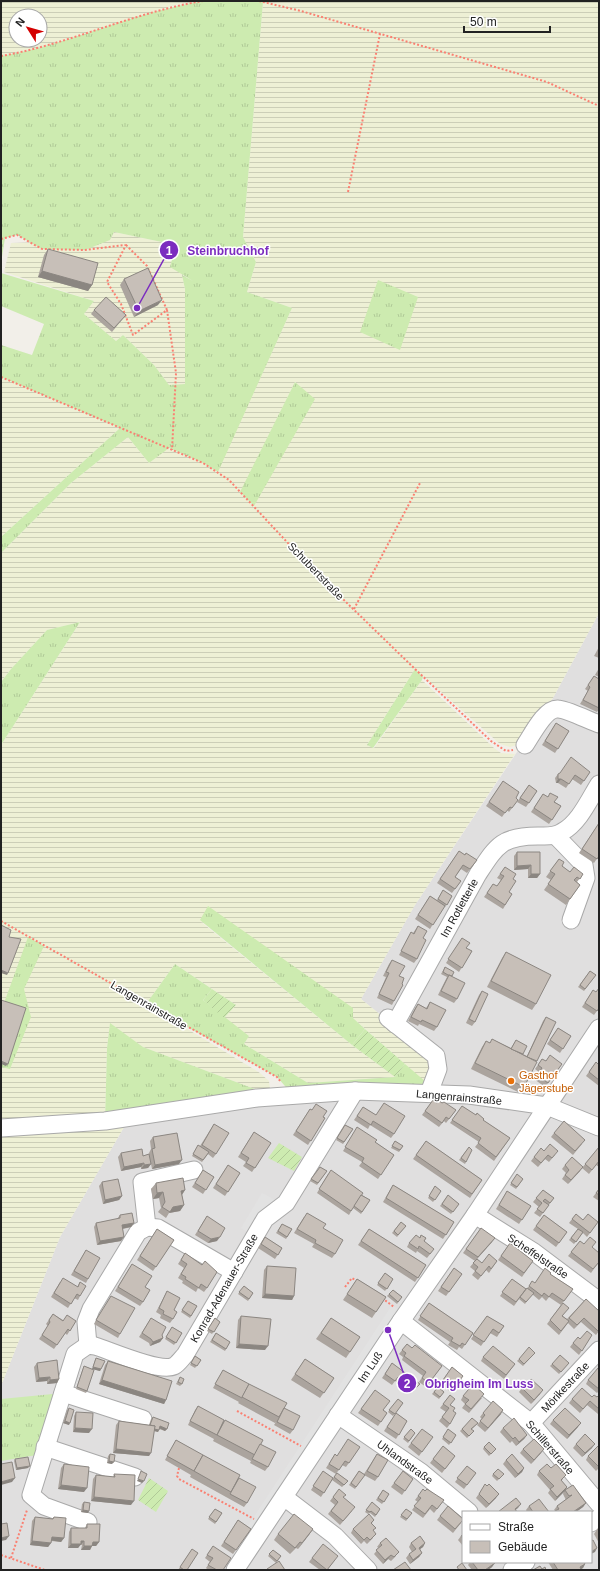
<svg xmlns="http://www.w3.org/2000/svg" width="600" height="1571" font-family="Arial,sans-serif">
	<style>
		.residential { fill: #e0dfdf; fill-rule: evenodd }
		.farmland { fill: url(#farmland-rules); fill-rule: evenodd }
		.grass { fill: url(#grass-tufts) }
		.garden { fill: url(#garden-furrows) }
		.parking { fill: #e2e2e2 }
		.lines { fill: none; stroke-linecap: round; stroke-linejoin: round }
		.minor-casing { stroke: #a9a9a9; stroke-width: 19 }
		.path { stroke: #fa8072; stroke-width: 2; stroke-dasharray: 2 2; stroke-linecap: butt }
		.minor { stroke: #fff; stroke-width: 17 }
		.wall { fill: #aba49e }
		.shaded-wall { fill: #8b8681 }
		.building { fill: #c7bfb8; stroke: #8b8681 }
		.food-dot { fill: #e8710a; stroke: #fff; stroke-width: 1.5 }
		.labels { text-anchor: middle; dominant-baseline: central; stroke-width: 3; stroke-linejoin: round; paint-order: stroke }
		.street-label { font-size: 11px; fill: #222; stroke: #fff }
		.food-label { font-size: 11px; fill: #c56008; stroke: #fff; text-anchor: start }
		.leader { fill: none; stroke: #7b2cbf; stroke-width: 1.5 }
		.callout-dot { fill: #7b2cbf; stroke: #fff; stroke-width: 1.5 }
		.mark-label { font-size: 12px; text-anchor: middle; font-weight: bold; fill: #fff }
		.callout-label { font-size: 12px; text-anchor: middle; font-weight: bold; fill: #7b2cbf; stroke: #fff; stroke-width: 3; stroke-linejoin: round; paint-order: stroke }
	</style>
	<defs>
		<pattern id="farmland-rules" width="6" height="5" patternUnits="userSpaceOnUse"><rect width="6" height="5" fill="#eef0d5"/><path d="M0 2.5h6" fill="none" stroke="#ccceb7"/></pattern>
		<pattern id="grass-tufts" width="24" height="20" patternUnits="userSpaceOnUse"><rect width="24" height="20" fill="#cdebb0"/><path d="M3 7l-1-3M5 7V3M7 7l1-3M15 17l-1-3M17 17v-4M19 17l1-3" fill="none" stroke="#b0c997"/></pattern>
		<pattern id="garden-furrows" width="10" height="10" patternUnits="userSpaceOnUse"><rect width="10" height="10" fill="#cdebb0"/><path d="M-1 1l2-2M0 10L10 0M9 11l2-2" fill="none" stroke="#b0c997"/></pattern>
	</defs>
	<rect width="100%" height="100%" fill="#f2efe9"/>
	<!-- residential -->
	<path class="residential" d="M599,613V1570H1V1386L60,1237L127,1122L277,1101L434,1058L361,999L415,905L553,698ZM463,1512H591V1562H463Z"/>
	<!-- farmland -->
	<g class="farmland">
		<path d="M1,1H203L176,5L41,47L1,56ZM16,16H40V40H16Z"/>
		<path d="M259,1H599V613L553,698L520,744L510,747L500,744L415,669L367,745L374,748L422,680L494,748L501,753L515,754L415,905L361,999L434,1058L426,1083L353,1018L200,921L352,1045L395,1077L308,1083L244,1044L249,1036L224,1018L236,1005L175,964L146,1004L260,1073L269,1081L270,1089L265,1093L143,1047L110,1024L107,1048L105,1121L1,1128V745L80,622L47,630L11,669L1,682V553L71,483L128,437L149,463L168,448L203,463L217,472L292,308L247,292L256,262L243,237L263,2ZM295,382H296L253,506L241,492Z"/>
		<polygon points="114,232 176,245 185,289 185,384 169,385 154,365 123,335 116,341 84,314 94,301 4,272 11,243 110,240"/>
		<polygon points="1,377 120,428 1,537"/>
		<polygon points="127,1122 60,1237 1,1386 1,1132"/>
	</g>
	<!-- grass -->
	<g class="grass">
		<path d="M203,1L263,2L243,237L256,262L247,292L292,308L218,472L203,463L169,448L149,463L128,437L71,483L1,553V537L120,428L1,377V345L32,355L44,324L1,306V273L94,301L84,314L116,341L123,335L154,365L169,385L185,384V289L182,275L193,281L170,267L176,245L114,232L110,240L85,250L42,249L17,235L5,238L1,263V56C70,44 134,12 203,1Z"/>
		<polygon points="378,280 418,297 400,350 360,332"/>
		<polygon points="295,382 315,399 254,506 240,492"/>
		<polygon points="80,622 1,745 1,682 11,669 47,630"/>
		<polygon points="415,669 423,677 422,680 373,748 367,745"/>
		<polygon points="208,906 353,1008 353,1018 365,1029 352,1045 200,920"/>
		<polygon points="28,937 44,946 24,989 31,1017 10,1069 1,1067 1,1064 6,1065 4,1003"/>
		<polygon points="175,964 212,989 203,1000 249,1036 244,1044 308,1083 395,1077 405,1064 426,1082 436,1056 429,1093 292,1094 277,1077 146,1004"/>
		<polygon points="110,1023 143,1047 265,1093 105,1121 107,1048"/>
		<polygon points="63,1393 43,1454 1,1461 1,1399"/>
	</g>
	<!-- garden -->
	<g class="garden">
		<polygon points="212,989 236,1005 224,1018 203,1000"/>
		<polygon points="365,1029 405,1064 395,1077 352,1045"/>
		<polygon points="279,1143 302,1157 294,1171 268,1158"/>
		<polygon points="149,1478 168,1491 156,1512 138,1500"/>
	</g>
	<!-- parking -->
	<g class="parking">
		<polygon points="262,1193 275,1200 255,1236 241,1228"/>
		<polygon points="392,1305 405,1315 256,1539 246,1529"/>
	</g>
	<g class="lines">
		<!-- minor casing -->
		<g class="minor-casing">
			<g id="minor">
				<path d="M525,745C532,735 545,708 558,709C566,709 590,721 599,724"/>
				<polyline points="556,836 584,865 586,878 571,920"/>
				<polyline points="388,1018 436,1056 438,1069 429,1093"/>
				<path d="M395,1024L478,874C497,845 502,836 538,836C547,836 555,837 562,832C579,823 589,800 599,784"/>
				<polyline points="1,1128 105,1121 257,1098 355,1091 469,1095 547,1106 599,1127"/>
				<polyline points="475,1215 534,1252 599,1301"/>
				<polyline points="147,1227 142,1182 194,1170"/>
				<polyline points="401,1321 531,1423 599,1504"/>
				<polyline points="88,1345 86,1322 91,1309 138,1232 147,1227 158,1228 234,1272"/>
				<polyline points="63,1393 143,1419"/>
				<polyline points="338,1415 421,1472 469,1512"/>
				<polyline points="531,1423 599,1350"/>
				<polyline points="45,1447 135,1477"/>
				<polyline points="284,1497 335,1536 368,1570"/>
				<path d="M88,1522L44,1506L31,1495L75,1354L88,1345L95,1346C111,1351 160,1373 174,1366C178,1364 182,1358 185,1355L265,1219L286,1203L355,1091"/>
				<polyline points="591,1523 599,1518"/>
				<polyline points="235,1570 401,1321 475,1215 599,1028"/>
				<polyline points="512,1570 526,1562"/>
			</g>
		</g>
		<!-- path -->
		<g class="path">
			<polyline points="259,1 301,11 547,82 599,106"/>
			<path d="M1,56C70,44 134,12 203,1"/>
			<polyline points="348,192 380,34"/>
			<polyline points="1,239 17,235 42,249 85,250 125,245"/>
			<polygon points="126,245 147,266 167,310 133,335 121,304 107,282"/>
			<polyline points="167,310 176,373 172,450"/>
			<polyline points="1,377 203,463 229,480 315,572 415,669 491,741 506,751 513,750"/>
			<polyline points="354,609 420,483"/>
			<polyline points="1,921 277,1077 281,1082"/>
			<polyline points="345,1287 352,1278 357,1281"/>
			<polyline points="382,1298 394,1307"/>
			<polyline points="237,1411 301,1446"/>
			<polyline points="179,1468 177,1476 179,1479 254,1519"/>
			<polyline points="1,1555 45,1570"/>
			<polyline points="11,1558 27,1510"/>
		</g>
		<!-- minor -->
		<use href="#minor" class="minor"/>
	</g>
	<!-- wall -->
	<g class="wall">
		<polygon points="48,249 92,285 88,291 38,277 44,255"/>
		<polygon points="124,279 158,305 134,317 120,285"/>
		<polygon points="94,310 126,315 112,332 91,314"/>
		<polygon points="599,647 599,658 594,656"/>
		<polygon points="599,668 599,677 595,675"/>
		<polygon points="594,676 599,679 599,709 597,712 580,704 588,691 585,689"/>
		<polygon points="556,723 569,731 555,753 542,745"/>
		<polygon points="590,772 581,785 572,779 566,788 558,783 556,783 555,778 558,774"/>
		<polygon points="503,781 516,798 512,808 509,812 507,810 502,817 486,806"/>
		<polygon points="529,785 537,791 526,807 517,802"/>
		<polygon points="543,794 561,806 549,824 531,812"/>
		<polygon points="599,823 599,858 598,857 594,863 579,853"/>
		<polygon points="459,851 465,855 477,860 467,873 461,869 455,877 461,881 452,893 437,883"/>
		<polygon points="517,852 540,874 537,878 528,878 528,869 514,870 514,856"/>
		<polygon points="559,859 562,866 570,872 583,874 577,882 580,885 566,905 544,890 551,880 546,877"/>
		<polygon points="505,867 513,879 509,892 512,894 503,909 484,897 493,884 497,886 501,880 497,878"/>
		<polygon points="443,890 452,896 445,907 444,906 430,929 415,919 430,896 437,900"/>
		<polygon points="418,926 423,938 417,959 414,963 399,955 409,936 411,932 413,933"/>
		<polygon points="462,938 466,948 472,951 459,972 446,963"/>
		<polygon points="506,952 536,1004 532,1010 487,987 502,958"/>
		<polygon points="392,960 399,976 394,1001 392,1005 377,998 386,977 383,976 389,964"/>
		<polygon points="445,967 452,976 457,999 454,1003 438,995 447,977 441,974"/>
		<polygon points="590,971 596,975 584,991 578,987"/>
		<polygon points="593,990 599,1008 594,1015 582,1007"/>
		<polygon points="482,991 475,1022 472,1026 466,1023 479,995"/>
		<polygon points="430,1002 437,1027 434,1031 419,1024 418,1026 408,1021 415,1008 418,1004 426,1008"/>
		<polygon points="546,1017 524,1087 520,1093 471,1069 482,1047 486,1041 490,1043 492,1039 511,1048 516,1040 523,1054 527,1056 543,1021"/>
		<polygon points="558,1028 571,1036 560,1053 547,1044"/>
		<polygon points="542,1059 546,1061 562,1064 545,1087 534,1079 539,1072 535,1069"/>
		<polygon points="596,1062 599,1065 599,1086 586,1076"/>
		<polygon points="433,1100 437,1103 442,1103 456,1110 446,1123 444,1121 439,1127 422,1115"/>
		<polygon points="462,1106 510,1138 494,1161 475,1147 479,1142 450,1123"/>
		<polygon points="363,1107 376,1115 394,1134 391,1138 370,1125 368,1129 354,1120"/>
		<polygon points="310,1109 325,1118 308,1145 293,1135"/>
		<polygon points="214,1124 216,1154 213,1158 208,1154 202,1162 192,1156 198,1145 200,1146"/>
		<polygon points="345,1125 353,1129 343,1144 336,1140"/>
		<polygon points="355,1131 375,1142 394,1155 378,1179 359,1166 362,1162 343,1151"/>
		<polygon points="254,1132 271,1143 252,1172 243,1166 246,1162 238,1157"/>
		<polygon points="554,1133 582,1144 573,1155 551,1137"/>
		<polygon points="153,1137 179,1164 152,1169 151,1164 148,1168 141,1169 141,1167 121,1171 118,1157 121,1153 143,1156 149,1154 149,1153 151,1149 150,1141"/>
		<polygon points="395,1141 403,1146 399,1152 391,1148"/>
		<polygon points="426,1141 482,1180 470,1198 413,1159"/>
		<polygon points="469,1147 466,1162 465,1164 459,1160"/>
		<polygon points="599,1147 599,1167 596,1165 589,1174 582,1168"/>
		<polygon points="544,1151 555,1155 549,1162 545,1159 538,1167 531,1161 534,1157"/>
		<polygon points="228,1165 240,1173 225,1196 213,1188"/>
		<polygon points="565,1165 580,1171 568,1184 562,1179 566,1173 562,1169"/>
		<polygon points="320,1167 327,1171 317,1185 310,1181"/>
		<polygon points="203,1170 214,1177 203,1194 192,1187"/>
		<polygon points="328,1174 370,1200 361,1214 353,1208 349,1215 317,1193"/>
		<polygon points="517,1174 523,1179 516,1189 510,1185"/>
		<polygon points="102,1182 122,1196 119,1200 103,1204 99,1186"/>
		<polygon points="156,1183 185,1190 182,1195 184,1205 180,1211 169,1213 166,1218 158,1212 161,1208 159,1198 153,1199 151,1189"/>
		<polygon points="393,1185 454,1222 443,1239 383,1202"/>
		<polygon points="435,1186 441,1191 433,1202 428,1198"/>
		<polygon points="599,1189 599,1201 593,1197"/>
		<polygon points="543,1190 554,1198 540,1217 534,1213 539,1207 533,1202"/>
		<polygon points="507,1191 531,1206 519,1224 496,1209"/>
		<polygon points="448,1195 459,1204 451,1214 440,1206"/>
		<polygon points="576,1214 583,1220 598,1222 587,1237 583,1233 574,1244 569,1240 578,1229 569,1223"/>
		<polygon points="120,1215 134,1223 131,1227 123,1229 121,1241 97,1245 94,1227 96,1223 117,1219"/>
		<polygon points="544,1215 567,1232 556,1247 533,1230"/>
		<polygon points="207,1216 217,1241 208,1243 195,1235"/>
		<polygon points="304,1217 323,1228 335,1254 332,1258 312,1247 314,1244 294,1233"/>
		<polygon points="401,1222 406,1226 397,1237 392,1233"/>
		<polygon points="282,1224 292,1229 286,1239 276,1233"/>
		<polygon points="481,1228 492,1242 477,1259 482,1263 497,1261 489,1273 486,1270 478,1280 472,1275 475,1271 470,1267 475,1261 463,1253"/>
		<polygon points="157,1229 174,1240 153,1271 137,1260"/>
		<polygon points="369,1229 426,1265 415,1282 358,1245"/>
		<polygon points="421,1235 426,1238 424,1242 431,1253 427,1258 417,1251 416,1253 407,1247 409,1243 419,1238"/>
		<polygon points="265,1237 282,1248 275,1259 258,1248"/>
		<polygon points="580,1241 584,1244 599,1262 591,1273 568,1256"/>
		<polygon points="510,1243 533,1261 522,1277 498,1260"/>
		<polygon points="86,1250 88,1279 86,1283 71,1275"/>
		<polygon points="185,1253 207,1288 204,1292 198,1288 196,1292 182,1283 183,1281 178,1278 184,1268 178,1264"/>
		<polygon points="132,1264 145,1287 143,1302 140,1306 115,1291"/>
		<polygon points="267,1266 294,1296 292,1300 262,1298 264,1270"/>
		<polygon points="454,1268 462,1274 446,1296 438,1291"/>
		<polygon points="385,1273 393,1279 385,1291 377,1285"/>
		<polygon points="550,1274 573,1289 561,1305 563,1316 567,1319 586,1299 599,1331 596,1335 581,1322 574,1329 568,1323 559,1335 547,1324 561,1305 549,1297 546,1301 542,1297 539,1300 532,1294 525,1304 519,1299 529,1286"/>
		<polygon points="357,1279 386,1297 372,1318 343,1300"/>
		<polygon points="512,1279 526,1289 514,1306 500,1296"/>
		<polygon points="60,1282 77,1287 80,1282 80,1296 78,1300 74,1298 68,1308 51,1297"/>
		<polygon points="244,1286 253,1293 248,1301 238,1294"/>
		<polygon points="393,1290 402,1297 397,1304 387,1296"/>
		<polygon points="167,1291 174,1310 173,1319 170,1323 160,1318 161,1315 156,1312"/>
		<polygon points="111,1296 120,1334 118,1338 94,1324"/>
		<polygon points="188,1301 197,1306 190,1318 181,1312"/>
		<polygon points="429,1303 473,1333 462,1349 459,1347 457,1350 448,1345 450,1342 418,1320"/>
		<polygon points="53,1314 63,1320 76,1321 67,1335 65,1333 54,1349 39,1339 48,1326 46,1324"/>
		<polygon points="241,1316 265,1350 236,1348 238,1320"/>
		<polygon points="487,1316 504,1326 497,1337 490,1333 481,1346 471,1339"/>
		<polygon points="151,1318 162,1335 163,1338 160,1342 150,1346 149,1343 139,1337"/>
		<polygon points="215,1318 220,1322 212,1334 207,1331"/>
		<polygon points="331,1318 360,1337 346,1358 316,1339"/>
		<polygon points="172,1327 182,1333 174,1345 165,1339"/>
		<polygon points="216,1333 230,1342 225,1351 210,1342"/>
		<polygon points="592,1335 579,1355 570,1347 573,1343 580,1339"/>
		<polygon points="407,1344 412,1348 442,1366 426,1387 419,1382 423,1376 402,1360 403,1357 399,1354"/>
		<polygon points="535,1353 523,1366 517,1361 519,1359"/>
		<polygon points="195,1356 201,1360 195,1368 190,1365"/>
		<polygon points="483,1357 515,1364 504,1379 481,1361"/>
		<polygon points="96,1358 101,1369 100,1371 92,1369 87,1391 86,1393 76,1389 83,1368 84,1366 92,1369 95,1360"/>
		<polygon points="305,1359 334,1378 320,1398 291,1380"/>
		<polygon points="108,1361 166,1400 164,1404 99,1384 105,1365"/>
		<polygon points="37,1363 59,1379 57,1383 47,1384 47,1381 36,1382 34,1367"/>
		<polygon points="392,1363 420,1384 413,1392 395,1381 392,1385 382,1378"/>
		<polygon points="569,1363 559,1374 550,1366 552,1364"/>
		<polygon points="452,1367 463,1376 451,1392 440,1384"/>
		<polygon points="599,1369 599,1391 597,1393 586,1384 588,1380"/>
		<polygon points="223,1370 284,1408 293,1430 290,1434 274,1425 276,1422 275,1423 238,1403 239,1402 213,1388"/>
		<polygon points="180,1377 182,1384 180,1386 176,1384"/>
		<polygon points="438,1387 444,1392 439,1399 432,1394"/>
		<polygon points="522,1388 540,1394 531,1404 519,1392"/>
		<polygon points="375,1390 383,1410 387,1413 378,1426 358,1413"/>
		<polygon points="450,1395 450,1424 447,1428 439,1421 446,1412 440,1408"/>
		<polygon points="599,1395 599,1412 598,1414 587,1405 580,1413 569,1403 572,1399 597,1397"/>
		<polygon points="463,1396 482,1398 469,1413 462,1408 465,1404 461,1400"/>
		<polygon points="398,1399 403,1403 393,1416 388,1412"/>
		<polygon points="198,1406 260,1444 268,1467 265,1471 250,1463 251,1461 213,1441 214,1439 188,1425 195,1410"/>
		<polygon points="69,1408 69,1425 63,1423 67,1410"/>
		<polygon points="76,1412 89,1433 73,1432 74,1416"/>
		<polygon points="396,1413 407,1421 396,1439 384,1431"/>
		<polygon points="483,1413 501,1414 485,1432 477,1425 482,1419 480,1417"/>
		<polygon points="153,1417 167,1429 165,1431 159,1429 158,1432 154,1431 149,1456 113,1453 116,1425 119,1421 149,1425 151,1419"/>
		<polygon points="553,1420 578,1427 567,1439 550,1424"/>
		<polygon points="478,1423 472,1429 472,1433 467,1438 460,1431 462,1429"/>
		<polygon points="503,1428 527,1435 524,1439 516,1446 512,1441 510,1443 500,1432"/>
		<polygon points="411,1429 415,1433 408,1443 403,1439"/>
		<polygon points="448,1429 456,1435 449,1445 442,1439"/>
		<polygon points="176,1440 239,1478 247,1503 244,1507 190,1477 191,1475 165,1460"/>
		<polygon points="430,1441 419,1456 408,1447 411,1443"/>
		<polygon points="576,1444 592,1448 582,1457 573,1448"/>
		<polygon points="599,1445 599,1468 596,1471 586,1460 588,1456"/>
		<polygon points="443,1446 455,1456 442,1473 430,1463"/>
		<polygon points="360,1447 346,1467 342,1465 336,1474 326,1468 335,1454 337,1456"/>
		<polygon points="484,1447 496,1449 489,1456 483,1449"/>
		<polygon points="523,1449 541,1453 531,1464 520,1453"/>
		<polygon points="110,1454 112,1464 107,1463 108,1456"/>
		<polygon points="377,1454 378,1477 375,1481 364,1475 355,1489 349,1485 359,1471 364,1474"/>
		<polygon points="15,1459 28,1468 16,1470 14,1461"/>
		<polygon points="506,1460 524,1468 522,1472 515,1478 503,1464"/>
		<polygon points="64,1464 84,1492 58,1489 61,1468"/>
		<polygon points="467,1466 476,1473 464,1489 455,1482"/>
		<polygon points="551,1468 563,1479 561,1481 567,1487 566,1490 586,1503 583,1507 576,1512 554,1512 555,1511 554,1510 557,1506 566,1500 563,1494 564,1491 555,1501 548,1493 550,1490 537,1475 539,1471"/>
		<polygon points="323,1471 333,1478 337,1473 348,1481 342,1487 332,1480 321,1497 311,1490"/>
		<polygon points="403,1471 413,1479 402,1495 391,1487"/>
		<polygon points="114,1474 131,1505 91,1501 93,1479 96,1475 113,1477"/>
		<polygon points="493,1474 504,1474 497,1481 492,1476"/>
		<polygon points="483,1488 496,1498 486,1508 476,1498"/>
		<polygon points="383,1490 389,1494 382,1504 376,1500"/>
		<polygon points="425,1491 444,1500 434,1513 430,1509 423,1518 412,1510 418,1502 415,1500 418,1496"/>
		<polygon points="333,1497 344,1498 352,1511 340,1525 328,1514 335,1505 330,1501"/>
		<polygon points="84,1502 88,1513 81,1512 82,1504"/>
		<polygon points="372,1502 380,1509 375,1517 370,1513 368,1514 365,1512"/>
		<polygon points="529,1506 549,1512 527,1512 526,1510"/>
		<polygon points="215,1509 222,1513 215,1524 208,1519"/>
		<polygon points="406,1509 412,1513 406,1521 400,1517"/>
		<polygon points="440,1516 461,1523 453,1533 437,1520"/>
		<polygon points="35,1517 52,1519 54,1517 64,1538 61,1542 51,1541 51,1543 48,1547 30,1545 32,1521"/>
		<polygon points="238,1520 251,1529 233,1554 221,1546"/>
		<polygon points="374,1520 372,1523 373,1531 373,1538 367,1544 364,1541 361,1544 351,1533 353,1529"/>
		<polygon points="87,1524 99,1542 96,1546 92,1546 90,1550 81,1550 82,1545 80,1545 78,1548 68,1548 69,1532 71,1528 85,1528"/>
		<polygon points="598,1528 599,1528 599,1543 594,1534"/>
		<polygon points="313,1529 298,1549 296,1548 290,1554 274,1540 278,1534"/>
		<polygon points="463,1534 463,1546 458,1540 461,1536"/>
		<polygon points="380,1543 396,1556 391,1561 388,1559 383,1564 374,1554 379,1548 377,1547"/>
		<polygon points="411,1543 425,1543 423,1547 420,1549 422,1553 419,1557 410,1564 406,1558 409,1554 412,1552 409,1547"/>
		<polygon points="213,1546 223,1570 208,1570 206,1568 210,1562 205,1558"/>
		<polygon points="192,1549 187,1570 178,1570"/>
		<polygon points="273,1550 281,1556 276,1563 268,1556"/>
		<polygon points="312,1558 335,1560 327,1570 320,1570 309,1562"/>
		<polygon points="470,1562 494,1562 492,1567 488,1570 472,1570 468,1565"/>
		<polygon points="548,1562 584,1562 585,1564 583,1568 581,1569 581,1570 553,1570"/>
	</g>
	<!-- shaded-wall -->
	<g class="shaded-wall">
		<polygon points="42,271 92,285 88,291 38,277"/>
		<polygon points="162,300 158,305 134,317 139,311"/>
		<polygon points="558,779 561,779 558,783 556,783"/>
		<polygon points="531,865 528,869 514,870 517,866"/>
		<polygon points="531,874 540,874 537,878 528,878"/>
		<polygon points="1,970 8,973 7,975 1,973"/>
		<polygon points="1,1061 8,1064 6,1066 1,1064"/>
		<polygon points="182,1160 179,1164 152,1169 155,1165"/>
		<polygon points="144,1163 141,1167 121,1171 124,1167"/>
		<polygon points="151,1164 148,1168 141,1169 144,1165"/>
		<polygon points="583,1167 580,1171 568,1184 571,1180"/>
		<polygon points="185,1190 181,1196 181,1191"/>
		<polygon points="163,1192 159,1198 153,1199 157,1193"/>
		<polygon points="122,1196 119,1200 103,1204 105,1200"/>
		<polygon points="184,1205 180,1211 169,1213 173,1207"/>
		<polygon points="134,1223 131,1227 120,1229 122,1225"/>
		<polygon points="124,1237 121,1241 97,1245 100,1241"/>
		<polygon points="220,1237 217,1241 208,1243 211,1239"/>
		<polygon points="495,1238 492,1242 475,1261 478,1257"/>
		<polygon points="265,1294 294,1296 292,1300 262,1298"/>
		<polygon points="163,1338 160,1342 150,1346 153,1342"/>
		<polygon points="239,1344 268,1346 265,1350 236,1348"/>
		<polygon points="93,1367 101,1369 100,1371 92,1369"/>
		<polygon points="50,1377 47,1381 36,1382 39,1378"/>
		<polygon points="59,1379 57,1383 47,1384 50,1380"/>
		<polygon points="102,1380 166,1400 164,1404 99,1384"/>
		<polygon points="543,1390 540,1394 531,1404 534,1400"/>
		<polygon points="503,1410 501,1414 485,1432 488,1428"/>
		<polygon points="65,1421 70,1423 69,1425 63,1423"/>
		<polygon points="581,1423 578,1427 567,1439 569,1435"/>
		<polygon points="160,1426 167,1429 165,1431 159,1428"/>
		<polygon points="149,1427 159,1430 158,1432 148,1429"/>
		<polygon points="75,1428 92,1429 89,1433 73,1432"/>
		<polygon points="527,1435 524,1439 516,1446 519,1442"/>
		<polygon points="595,1444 592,1448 582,1457 585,1453"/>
		<polygon points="116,1449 151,1453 149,1456 113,1453"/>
		<polygon points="544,1449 541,1453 531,1464 534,1460"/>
		<polygon points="109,1461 114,1462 112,1464 107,1463"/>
		<polygon points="30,1466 28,1468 16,1470 17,1468"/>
		<polygon points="524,1468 522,1472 515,1478 518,1474"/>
		<polygon points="15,1478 12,1482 1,1485 1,1482"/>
		<polygon points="138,1479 144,1481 142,1483 137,1481"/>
		<polygon points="61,1485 87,1488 84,1492 58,1489"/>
		<polygon points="567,1487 565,1491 555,1501 557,1497"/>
		<polygon points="499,1494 496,1498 486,1508 489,1504"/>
		<polygon points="94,1497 134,1501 131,1505 91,1501"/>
		<polygon points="586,1503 583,1507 576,1512 573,1512"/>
		<polygon points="521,1504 518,1508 513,1512 515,1509"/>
		<polygon points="83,1510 89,1511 88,1513 81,1512"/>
		<polygon points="313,1529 309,1535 298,1549 302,1543"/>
		<polygon points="9,1536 6,1540 1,1541 1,1538"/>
		<polygon points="52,1537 64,1538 61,1542 49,1540"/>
		<polygon points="32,1541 51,1543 48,1547 30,1545"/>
		<polygon points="81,1541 84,1541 78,1548 68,1548 71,1544"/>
		<polygon points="93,1542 99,1542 96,1546 92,1546 90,1550 81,1550 84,1546"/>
		<polygon points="425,1543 423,1547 416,1552 419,1548"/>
		<polygon points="597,1548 595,1552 591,1554 591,1552"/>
		<polygon points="422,1553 419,1557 410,1564 413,1560"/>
		<polygon points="391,1555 388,1559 383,1564 385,1560"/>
		<polygon points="495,1563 492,1567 488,1570 485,1570"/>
		<polygon points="585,1564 583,1568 579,1570 580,1567"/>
	</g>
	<!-- building -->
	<g class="building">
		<polygon points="48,249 98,263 92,285 42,271"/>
		<polygon points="148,268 162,300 139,311 124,279"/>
		<polygon points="106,297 126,315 114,328 94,310"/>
		<polygon points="594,676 599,679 599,708 583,700 590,687 588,685"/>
		<polygon points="556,723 569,731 558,749 545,741"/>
		<polygon points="571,757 590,772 584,781 575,775 569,784 561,779 558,779 558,774 560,773"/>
		<polygon points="503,781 519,792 516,798 518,800 512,808 510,807 505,813 489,802"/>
		<polygon points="529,785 537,791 529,803 520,798"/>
		<polygon points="550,793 558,797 554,802 561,806 552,820 534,808 543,794 548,797"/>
		<polygon points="599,823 599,856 597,859 582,849"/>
		<polygon points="459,851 465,855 466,853 477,860 470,869 463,865 455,877 461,881 455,889 440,879"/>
		<polygon points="517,852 540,852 540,874 531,874 531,865 517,866"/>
		<polygon points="559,859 564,862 562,866 570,872 574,867 583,874 580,879 577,877 574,880 580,885 570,899 548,884 555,874 550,871"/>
		<polygon points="505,867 516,874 513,879 516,881 509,892 512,894 505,905 487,893 493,884 497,886 504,876 500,874"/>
		<polygon points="443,890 452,896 447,905 438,899"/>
		<polygon points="430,896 445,906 433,925 418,915"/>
		<polygon points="1,925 11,930 9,937 21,939 8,973 1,970"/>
		<polygon points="418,926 427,931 423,938 426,940 417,959 401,951 411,932 414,934"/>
		<polygon points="462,938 470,943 466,948 472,951 462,968 448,959"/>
		<polygon points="506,952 551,975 536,1004 491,981"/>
		<polygon points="392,960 405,966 399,976 404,978 402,984 403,985 394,1001 379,994 389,973 386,972"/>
		<polygon points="445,967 454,972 452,976 449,975 448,975 443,972"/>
		<polygon points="590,971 596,975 585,989 580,985"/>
		<polygon points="449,975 465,983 457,999 441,991"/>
		<polygon points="599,988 599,1008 597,1011 585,1003 593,990 596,992"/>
		<polygon points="482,991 488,994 475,1022 469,1019"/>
		<polygon points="1,1000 26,1008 8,1064 1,1061"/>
		<polygon points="430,1002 446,1010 437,1027 422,1020 421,1022 411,1017 418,1004 427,1009"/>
		<polygon points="546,1017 556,1022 537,1061 527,1057"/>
		<polygon points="558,1028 571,1036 563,1049 550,1040"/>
		<polygon points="492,1039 537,1062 524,1087 475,1063 486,1041 490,1043"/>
		<polygon points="516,1040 527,1046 523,1054 511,1049"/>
		<polygon points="550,1055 562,1064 548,1083 537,1075 542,1068 538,1065 542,1059 546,1061"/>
		<polygon points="596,1062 599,1065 599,1080 589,1072"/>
		<polygon points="433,1100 437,1103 438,1100 442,1103 444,1102 456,1110 449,1119 446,1117 442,1123 425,1111"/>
		<polygon points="384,1103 405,1116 394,1134 373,1121 371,1125 357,1116 363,1107 376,1115"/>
		<polygon points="316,1104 327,1111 323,1117 325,1118 311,1141 296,1131 310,1109 312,1110"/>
		<polygon points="462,1106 476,1115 477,1113 484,1119 483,1120 510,1138 496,1157 478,1143 481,1138 452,1120"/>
		<polygon points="564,1121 585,1140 575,1151 554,1133"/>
		<polygon points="214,1124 229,1133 216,1154 202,1145"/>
		<polygon points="345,1125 353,1129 344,1142 337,1138"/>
		<polygon points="357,1127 377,1140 375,1142 394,1155 381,1175 362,1162 364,1158 345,1147"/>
		<polygon points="254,1132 271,1143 255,1168 246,1163 249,1158 241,1153"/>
		<polygon points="177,1133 182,1160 155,1165 152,1149 155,1148 153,1137"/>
		<polygon points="395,1141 403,1146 400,1150 392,1146"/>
		<polygon points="426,1141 482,1180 472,1194 416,1155"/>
		<polygon points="550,1144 558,1151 552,1158 548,1155 541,1163 534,1157 541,1148 544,1151"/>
		<polygon points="198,1145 209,1152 203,1160 193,1154"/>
		<polygon points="469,1147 472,1150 466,1162 461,1158"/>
		<polygon points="599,1147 599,1161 592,1170 585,1164"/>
		<polygon points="142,1149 143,1156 149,1154 151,1164 144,1165 144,1163 124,1167 121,1153"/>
		<polygon points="572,1157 583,1167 571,1180 565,1175 569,1170 565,1165"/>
		<polygon points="228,1165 240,1173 228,1192 216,1184"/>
		<polygon points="320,1167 327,1171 318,1183 311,1179"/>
		<polygon points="203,1170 214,1177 206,1190 195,1183"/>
		<polygon points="331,1170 363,1193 351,1211 319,1189"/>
		<polygon points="517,1174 523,1179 517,1187 511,1183"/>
		<polygon points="183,1178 185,1190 181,1191 184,1205 173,1207 170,1212 162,1207 165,1202 163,1192 157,1193 156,1183"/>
		<polygon points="118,1179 122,1196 105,1200 102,1182"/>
		<polygon points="393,1185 454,1222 446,1235 386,1198"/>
		<polygon points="435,1186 441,1191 435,1200 429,1196"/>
		<polygon points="599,1189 599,1195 596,1193"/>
		<polygon points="543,1190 554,1198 550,1203 545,1199 543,1201 549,1205 543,1213 537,1209 542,1203 536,1198"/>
		<polygon points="507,1191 531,1206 522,1220 499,1205"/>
		<polygon points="361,1195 370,1200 362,1212 354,1206"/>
		<polygon points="448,1195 459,1204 453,1212 442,1204"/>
		<polygon points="132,1213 134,1223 122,1225 124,1237 100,1241 96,1223 120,1218 120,1215"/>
		<polygon points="307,1213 326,1224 323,1228 343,1240 335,1254 315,1243 316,1240 297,1229"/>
		<polygon points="576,1214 583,1220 588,1214 598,1222 590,1233 572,1219"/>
		<polygon points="544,1215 567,1232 559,1243 536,1226"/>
		<polygon points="207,1216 225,1228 220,1237 211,1239 198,1231"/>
		<polygon points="401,1222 406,1226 398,1235 394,1231"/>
		<polygon points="282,1224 292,1229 287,1237 278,1231"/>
		<polygon points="481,1228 495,1238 478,1257 466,1249"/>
		<polygon points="157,1229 174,1240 156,1267 140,1256"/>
		<polygon points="369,1229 426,1265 418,1278 361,1241"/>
		<polygon points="578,1229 583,1232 576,1242 571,1238"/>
		<polygon points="416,1235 420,1238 421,1235 426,1238 424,1241 434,1249 430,1254 419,1246 418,1249 409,1243"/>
		<polygon points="265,1237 282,1248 278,1255 261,1244"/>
		<polygon points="590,1237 596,1242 592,1247 599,1253 599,1262 593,1269 571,1252 580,1241 584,1244"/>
		<polygon points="510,1243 533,1261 524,1273 501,1256"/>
		<polygon points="86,1250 100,1258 88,1279 74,1271"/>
		<polygon points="185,1253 202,1265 205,1261 217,1272 207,1288 201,1284 199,1288 185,1279 186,1277 181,1274 187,1264 181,1260"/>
		<polygon points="489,1254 497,1261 491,1269 489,1266 481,1276 475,1271 478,1267 473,1263 477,1259 482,1263"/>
		<polygon points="132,1264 152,1276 145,1287 150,1290 143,1302 118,1287"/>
		<polygon points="267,1266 296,1268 294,1296 265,1294"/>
		<polygon points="454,1268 462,1274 449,1292 441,1287"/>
		<polygon points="545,1268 551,1273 550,1274 573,1289 564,1301 552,1293 549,1297 544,1293 542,1296 529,1286 532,1281 535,1283"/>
		<polygon points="385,1273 393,1279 387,1289 378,1283"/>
		<polygon points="63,1278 78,1287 80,1282 86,1286 80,1296 77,1294 71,1304 54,1293"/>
		<polygon points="357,1279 386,1297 376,1312 347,1294"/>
		<polygon points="512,1279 526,1289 516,1302 502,1292"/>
		<polygon points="244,1286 253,1293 249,1299 239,1292"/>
		<polygon points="527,1288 534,1293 526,1302 520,1297"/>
		<polygon points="393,1290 402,1297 398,1302 389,1294"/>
		<polygon points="167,1291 180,1298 174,1310 177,1312 173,1319 163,1314 164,1311 159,1308"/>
		<polygon points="111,1296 135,1308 120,1334 96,1320"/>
		<polygon points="586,1299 599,1311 599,1330 598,1331 584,1318 577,1325 569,1318"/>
		<polygon points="188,1301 197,1306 191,1316 182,1310"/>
		<polygon points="429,1303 473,1333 465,1345 462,1343 460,1346 451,1341 453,1338 420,1316"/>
		<polygon points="563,1303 569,1308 562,1316 569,1321 561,1331 550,1320"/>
		<polygon points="53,1314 63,1321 67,1315 76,1321 70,1331 68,1329 57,1345 42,1335 50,1322 49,1320"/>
		<polygon points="241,1316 271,1319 268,1346 239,1344"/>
		<polygon points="487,1316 504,1326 499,1333 493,1329 484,1342 473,1335"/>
		<polygon points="151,1318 166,1327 162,1335 163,1338 153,1342 151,1339 142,1333"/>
		<polygon points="215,1318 220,1322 214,1332 208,1329"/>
		<polygon points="331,1318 360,1337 350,1352 321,1333"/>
		<polygon points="172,1327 182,1333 176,1343 166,1337"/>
		<polygon points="587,1331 592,1335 582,1351 573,1343 578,1337 580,1339"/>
		<polygon points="216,1333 230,1342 226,1349 212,1340"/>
		<polygon points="407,1344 412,1348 415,1345 442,1366 429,1383 422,1378 426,1372 404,1356 406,1353 402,1350"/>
		<polygon points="493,1346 515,1364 506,1375 483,1357"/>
		<polygon points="529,1347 535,1353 524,1364 519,1359"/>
		<polygon points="560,1355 569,1363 561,1372 552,1364"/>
		<polygon points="195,1356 201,1360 197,1366 191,1363"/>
		<polygon points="96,1358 105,1361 101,1369 93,1367"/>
		<polygon points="305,1359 334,1378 324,1393 295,1374"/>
		<polygon points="57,1360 59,1379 50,1380 50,1377 39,1378 37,1363"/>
		<polygon points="108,1361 172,1381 166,1400 102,1380"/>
		<polygon points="392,1363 420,1384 416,1388 398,1377 395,1381 385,1374"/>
		<polygon points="84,1366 94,1370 87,1391 77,1387"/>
		<polygon points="452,1367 463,1376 454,1388 443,1380"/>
		<polygon points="598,1368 599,1369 599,1389 588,1380"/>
		<polygon points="223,1370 249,1384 242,1398 215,1384"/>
		<polygon points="180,1377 184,1379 182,1384 178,1382"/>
		<polygon points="531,1379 543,1390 534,1400 522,1388"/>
		<polygon points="249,1384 287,1403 279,1417 242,1397"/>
		<polygon points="473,1384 484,1394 471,1409 465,1404 469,1400 463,1396"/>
		<polygon points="438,1387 444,1392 440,1397 434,1392"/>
		<polygon points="582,1388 592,1397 594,1395 597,1397 599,1395 599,1409 590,1401 583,1409 572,1399"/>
		<polygon points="375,1390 390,1401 383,1410 387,1413 381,1422 361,1409"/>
		<polygon points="450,1395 455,1399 450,1405 455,1408 453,1411 456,1413 450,1424 442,1417 449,1408 443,1404"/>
		<polygon points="398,1399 403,1403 395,1414 389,1410"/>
		<polygon points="493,1401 503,1410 488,1428 480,1421 485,1415 483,1413"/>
		<polygon points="198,1406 224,1420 217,1435 190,1421"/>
		<polygon points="69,1408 74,1410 70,1423 65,1421"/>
		<polygon points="284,1408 300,1416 293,1430 277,1422"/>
		<polygon points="565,1408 581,1423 569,1435 553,1420"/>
		<polygon points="76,1412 93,1413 92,1429 75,1428"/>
		<polygon points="396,1413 407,1421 399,1435 387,1427"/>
		<polygon points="153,1417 169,1423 167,1429 160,1426 159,1430 154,1429 155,1426 150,1425"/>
		<polygon points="472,1418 478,1423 471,1429 474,1431 469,1436 462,1429"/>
		<polygon points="514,1418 527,1435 519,1442 515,1437 513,1439 503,1428"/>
		<polygon points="225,1420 263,1440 255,1455 217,1435"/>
		<polygon points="119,1421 155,1426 151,1453 116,1449"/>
		<polygon points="411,1429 415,1433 409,1441 404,1437"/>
		<polygon points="422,1429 433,1437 422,1452 411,1443"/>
		<polygon points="448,1429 456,1435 451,1443 443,1437"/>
		<polygon points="585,1434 595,1444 585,1453 576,1444"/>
		<polygon points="348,1439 360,1447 349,1463 345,1461 339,1470 329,1464 335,1454 337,1456"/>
		<polygon points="534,1439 544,1449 534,1460 523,1449"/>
		<polygon points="176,1440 203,1455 194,1471 167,1456"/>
		<polygon points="489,1442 496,1449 491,1454 484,1447"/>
		<polygon points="260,1444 276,1452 268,1467 252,1459"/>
		<polygon points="599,1445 599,1467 588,1456"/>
		<polygon points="443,1446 455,1456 445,1469 433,1459"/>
		<polygon points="110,1454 115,1455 114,1462 109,1461"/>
		<polygon points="377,1454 388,1460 378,1477 367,1471"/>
		<polygon points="512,1454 524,1468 518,1474 506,1460"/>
		<polygon points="203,1455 240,1475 231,1492 194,1471"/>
		<polygon points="28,1457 30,1466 17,1468 15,1459"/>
		<polygon points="12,1462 15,1478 1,1482 1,1464"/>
		<polygon points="64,1464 89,1467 87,1488 61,1485"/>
		<polygon points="547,1464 551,1468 556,1464 566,1475 561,1480 567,1487 557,1497 550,1489 554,1486 539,1471"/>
		<polygon points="467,1466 476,1473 467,1485 457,1478"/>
		<polygon points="498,1469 504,1474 499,1479 493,1474"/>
		<polygon points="141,1471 147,1474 144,1481 138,1479"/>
		<polygon points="323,1471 333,1478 324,1493 313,1486"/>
		<polygon points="359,1471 365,1475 356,1487 351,1483"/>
		<polygon points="403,1471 413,1479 405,1491 394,1483"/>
		<polygon points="337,1473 348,1481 344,1485 334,1477"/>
		<polygon points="114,1474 135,1475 134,1501 94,1497 96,1475 115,1477"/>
		<polygon points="239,1478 256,1487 247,1503 230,1494"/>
		<polygon points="485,1484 487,1486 489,1484 499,1494 489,1504 479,1494"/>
		<polygon points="573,1485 586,1503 573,1512 555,1512 555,1511 559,1509 557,1506 572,1495 569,1496 565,1490"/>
		<polygon points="339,1489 346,1495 343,1497 355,1507 343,1521 331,1511 338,1502 333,1497"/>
		<polygon points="423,1489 425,1491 427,1489 444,1500 437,1509 432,1505 425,1514 414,1506 421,1498 418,1496"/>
		<polygon points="383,1490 389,1494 384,1502 378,1498"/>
		<polygon points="516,1498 521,1504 515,1509 517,1512 498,1512"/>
		<polygon points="539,1499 549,1512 533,1512 529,1506"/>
		<polygon points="84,1502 90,1503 89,1511 83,1510"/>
		<polygon points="372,1502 380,1509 376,1515 371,1511 370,1512 366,1510"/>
		<polygon points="448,1506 463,1519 463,1520 455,1529 440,1516"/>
		<polygon points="215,1509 222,1513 216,1522 209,1517"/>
		<polygon points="406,1509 412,1513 407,1519 401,1515"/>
		<polygon points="294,1514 313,1529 302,1543 300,1542 295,1548 278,1534"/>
		<polygon points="369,1514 374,1520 371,1523 376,1528 373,1530 376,1534 370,1540 367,1537 364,1540 353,1529"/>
		<polygon points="35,1517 53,1519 54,1517 66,1518 64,1538 52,1537 51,1543 32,1541"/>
		<polygon points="238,1520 251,1529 236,1550 224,1542"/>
		<polygon points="7,1523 9,1536 1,1538 1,1524"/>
		<polygon points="87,1524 100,1524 99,1542 93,1542 92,1546 84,1546 84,1541 81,1541 81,1544 71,1544 71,1528 87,1528"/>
		<polygon points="463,1534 463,1539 461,1536"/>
		<polygon points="420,1536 425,1543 419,1548 422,1553 413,1560 409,1554 416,1549 411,1543"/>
		<polygon points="386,1538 399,1552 394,1557 391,1555 385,1560 376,1550 382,1545 380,1543"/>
		<polygon points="593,1540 597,1548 591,1552 591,1541"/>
		<polygon points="323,1544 338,1556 327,1570 312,1558"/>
		<polygon points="213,1546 231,1558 223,1570 217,1570 208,1565 213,1558 207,1555"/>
		<polygon points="192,1549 198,1553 187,1570 184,1570 180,1567"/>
		<polygon points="273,1550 281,1556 277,1561 269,1554"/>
		<polygon points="279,1561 285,1570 267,1570 267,1569"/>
		<polygon points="405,1562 411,1570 393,1570"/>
		<polygon points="472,1562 494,1562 495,1563 485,1570 478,1570"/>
		<polygon points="553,1562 584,1562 585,1564 580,1567 581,1569 580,1570 558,1570"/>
		<polygon points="462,1563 467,1570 459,1570 457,1567"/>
		<polygon points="540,1566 542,1569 545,1567 546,1570 533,1570"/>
	</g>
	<!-- markers -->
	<circle class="food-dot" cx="511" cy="1081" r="4"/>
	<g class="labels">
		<!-- street labels -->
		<g class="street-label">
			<text transform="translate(316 571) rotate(46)">Schubertstraße</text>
			<text transform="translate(459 908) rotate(-61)">Im Rotletterle</text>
			<text transform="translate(149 1005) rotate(30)">Langenrainstraße</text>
			<text transform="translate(459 1097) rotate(5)">Langenrainstraße</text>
			<text transform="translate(538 1256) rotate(34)">Scheffelstraße</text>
			<text transform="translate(224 1288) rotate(-60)">Konrad-Adenauer-Straße</text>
			<text transform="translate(370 1367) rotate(-56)">Im Luß</text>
			<text transform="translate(565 1387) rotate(-47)">Mörikestraße</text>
			<text transform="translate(550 1447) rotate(49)">Schillerstraße</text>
			<text transform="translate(405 1462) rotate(36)">Uhlandstraße</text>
		</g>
		<!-- food labels -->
		<g class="food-label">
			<text x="519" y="1075">Gasthof<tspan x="519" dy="13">Jägerstube</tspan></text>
		</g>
	</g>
	<!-- callouts -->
	<path class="leader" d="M137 308L169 250M388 1330L407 1383"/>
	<g class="callout-dot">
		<circle cx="137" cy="308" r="4"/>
		<circle cx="388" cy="1330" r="4"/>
		<circle cx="169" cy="250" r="10"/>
		<circle cx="407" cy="1383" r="10"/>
	</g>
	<g class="mark-label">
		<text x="169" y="255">1</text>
		<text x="407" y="1388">2</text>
	</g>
	<g class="callout-label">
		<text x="228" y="255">Steinbruchhof</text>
		<text x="479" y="1388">Obrigheim Im Luss</text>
	</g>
	<!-- border -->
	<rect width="600" height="1571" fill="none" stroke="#222222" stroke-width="4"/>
	<!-- legend -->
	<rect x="462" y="1511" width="130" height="52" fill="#ffffff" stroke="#a7a7a7"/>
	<rect x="470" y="1524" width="20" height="6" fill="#ffffff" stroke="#a7a7a7"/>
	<text x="498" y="1531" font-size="12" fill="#222222">Straße</text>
	<rect x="470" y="1541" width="20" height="12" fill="#c7bfb8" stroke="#a7a7a7"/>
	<text x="498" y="1551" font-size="12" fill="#222222">Gebäude</text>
	<!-- north arrow -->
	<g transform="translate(28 28) rotate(307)"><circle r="19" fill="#ffffff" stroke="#a7a7a7"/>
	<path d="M0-3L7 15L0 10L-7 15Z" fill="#d40000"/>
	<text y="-6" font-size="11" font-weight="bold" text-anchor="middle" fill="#222222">N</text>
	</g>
	<!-- scale -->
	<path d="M464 26v6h86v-6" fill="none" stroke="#222222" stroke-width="2"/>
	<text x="470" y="26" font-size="12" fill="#222222" stroke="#ffffff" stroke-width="3" paint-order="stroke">50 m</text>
</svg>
